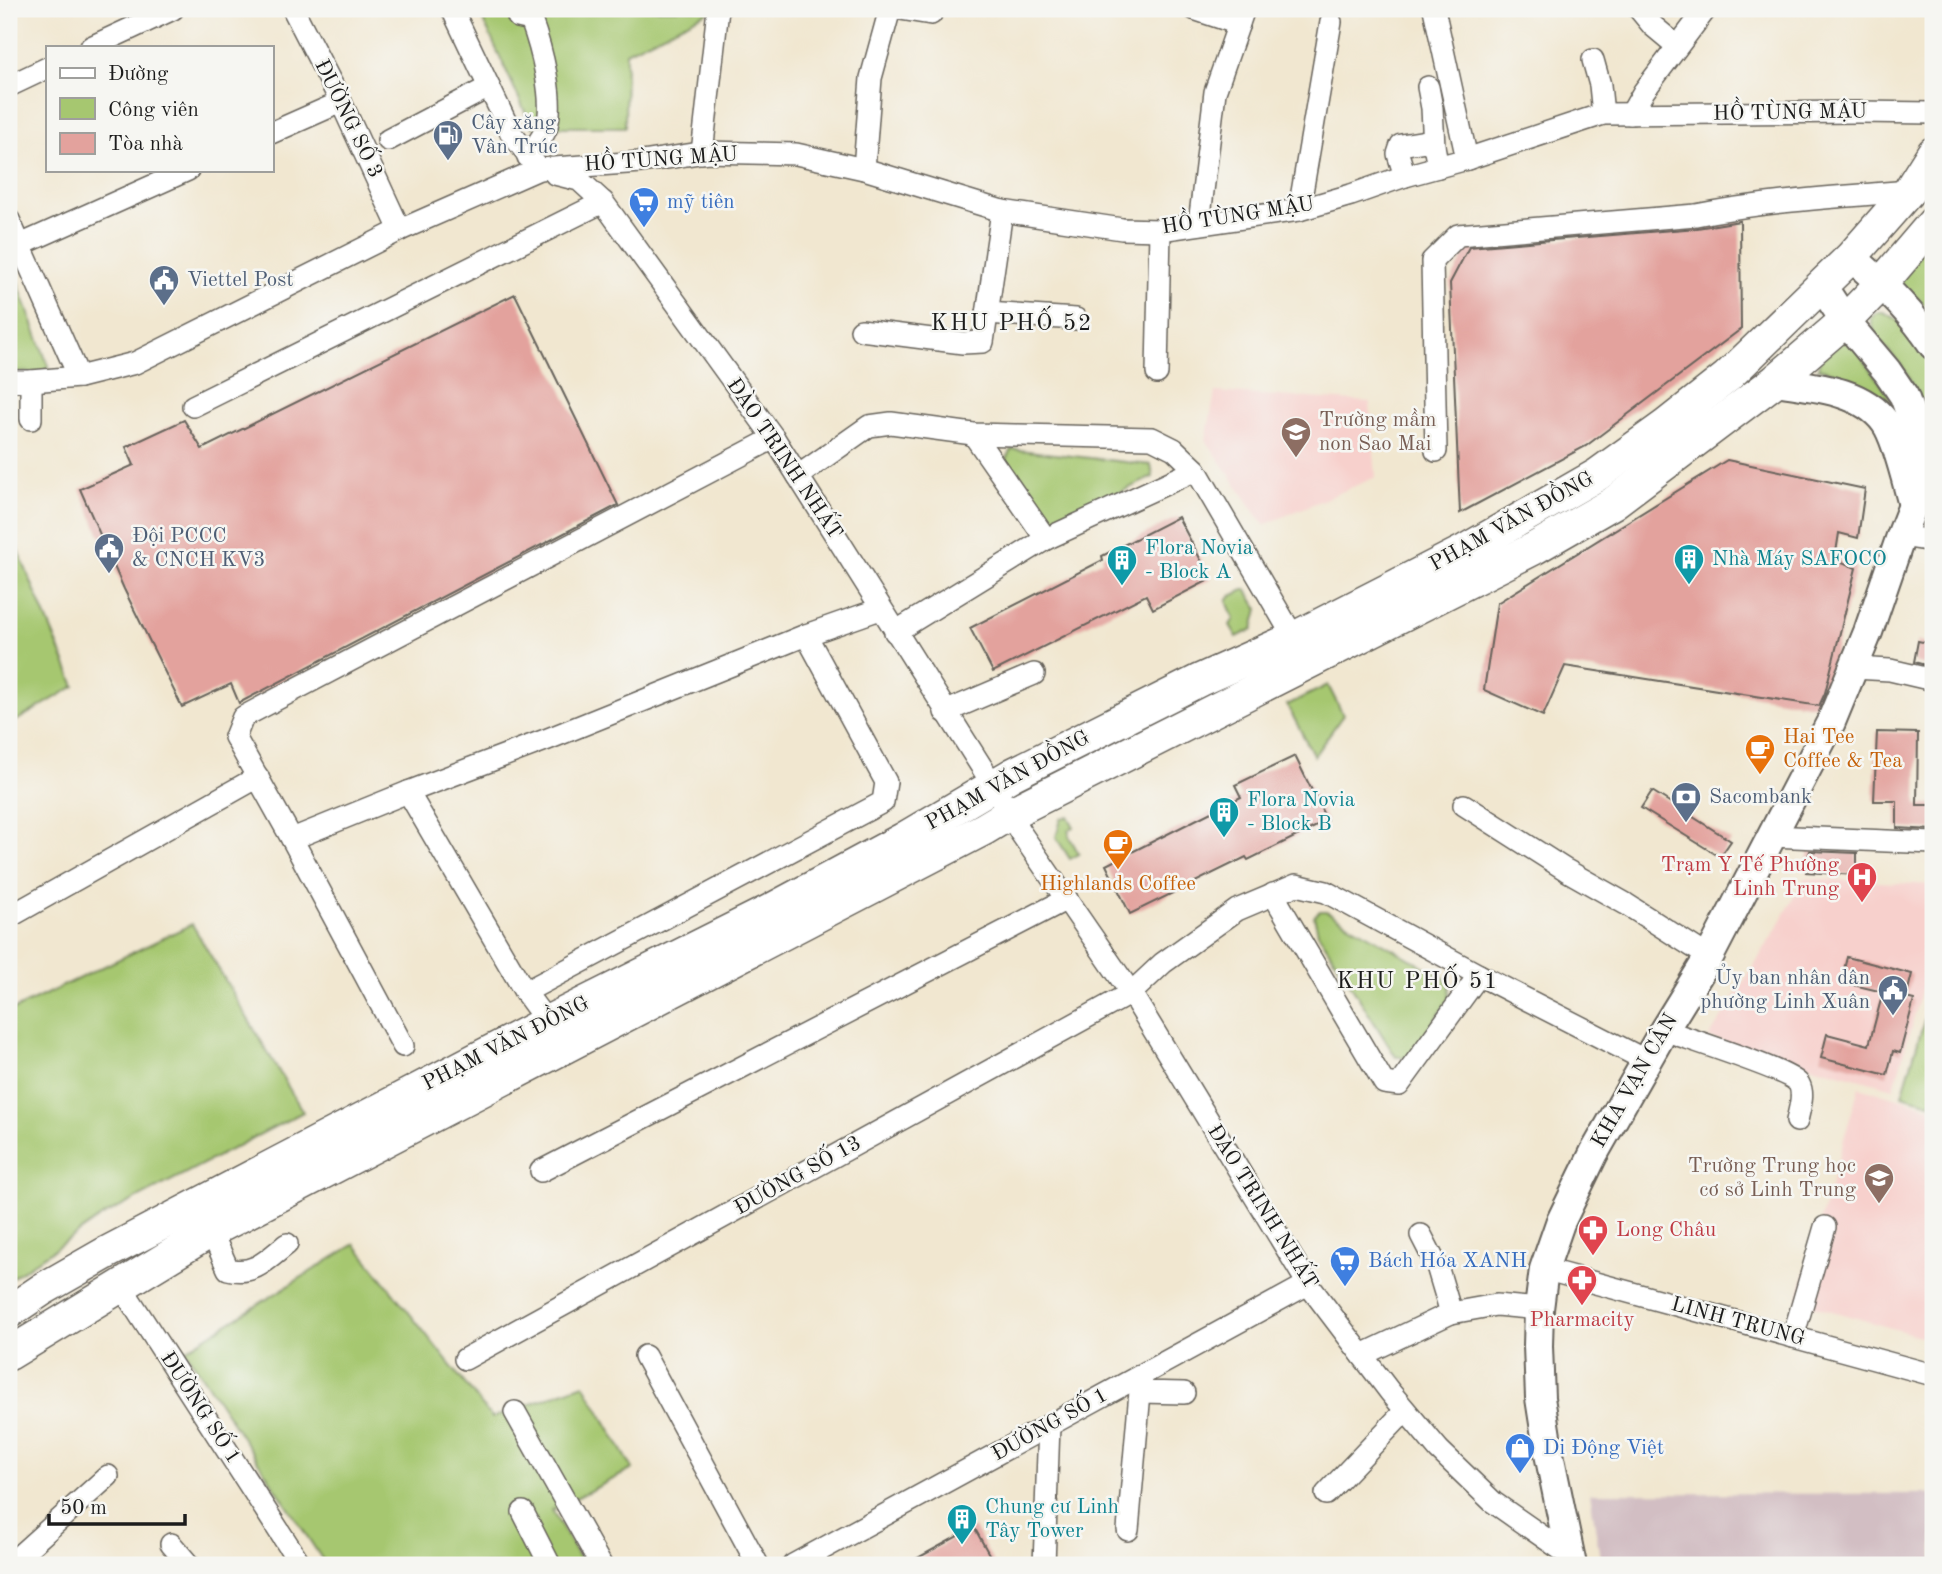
<svg xmlns="http://www.w3.org/2000/svg" width="1942" height="1574" font-family="'Old Standard TT',serif">
	<style>
		.built { fill: #f7d0cc }
		.industrial { fill: #d2bec3 }
		.green { fill: #a6c770; stroke: #617246; stroke-width: 2 }
		.building { fill: #e3a29d }
		.lines { fill: none; stroke-linecap: round; stroke-linejoin: round }
		.minor-casing { stroke: #67635b; stroke-width: 24 }
		.major-casing { stroke: #67635b; stroke-width: 32 }
		.highway-casing { stroke: #67635b; stroke-width: 35 }
		.minor { stroke: #fff; stroke-width: 21 }
		.major { stroke: #fff; stroke-width: 28 }
		.highway { stroke: #fff; stroke-width: 32 }
		.labels { text-anchor: middle; dominant-baseline: central; stroke-width: 5; stroke-linejoin: round; paint-order: stroke }
		.street-label { font-size: 21px; fill: #1c1c1c; stroke: #f6f6f2 }
		.service-label { font-size: 21px; fill: #4e5e75; stroke: #f6f6f2; text-anchor: start }
		.shop-label { font-size: 21px; fill: #366cbe; stroke: #f6f6f2; text-anchor: start }
		.education-label { font-size: 21px; fill: #785e54; stroke: #f6f6f2; text-anchor: start }
		.culture-label { font-size: 21px; fill: #0d838f; stroke: #f6f6f2; text-anchor: start }
		.food-label { font-size: 21px; fill: #c56008; stroke: #f6f6f2; text-anchor: start }
		.health-label { font-size: 21px; fill: #be3a42; stroke: #f6f6f2; text-anchor: end }
		.neighbourhood-label { font-size: 23px; letter-spacing: 2px; fill: #1c1c1c; stroke: #f6f6f2 }
	</style>
	<rect width="100%" height="100%" fill="#f6f6f2"/>
	<filter id="ink" filterUnits="userSpaceOnUse"><feTurbulence type="fractalNoise" baseFrequency=".0143" numOctaves="2"/><feDisplacementMap in="SourceGraphic" scale="14" xChannelSelector="R" yChannelSelector="G"/><feConvolveMatrix kernelMatrix="1 2 1 2 8 2 1 2 1" color-interpolation-filters="sRGB"/></filter>
	<filter id="wash" filterUnits="userSpaceOnUse"><feTurbulence type="fractalNoise" baseFrequency=".00686" numOctaves="4" result="noise"/><feDisplacementMap in="SourceGraphic" scale="28" xChannelSelector="R" yChannelSelector="G"/><feGaussianBlur stdDeviation="1.57" result="paint"/><feColorMatrix in="noise" values="0 0 0 0 0 0 0 0 0 0 0 0 0 0 0 0 0 1.4 0 .05"/><feComposite in="paint" operator="in"/></filter>
	<g filter="url(#wash)">
		<rect width="100%" height="100%" fill="#f1e7d0"/>
		<!-- built -->
		<g class="built">
			<polygon points="1215,392 1370,402 1376,477 1264,525 1206,440"/>
			<polygon points="1804,878 1933,885 1933,949 1894,1088 1709,1038 1780,923"/>
			<polygon points="1859,1087 1933,1108 1933,1340 1797,1301"/>
		</g>
		<!-- industrial -->
		<polygon class="industrial" points="1590,1493 1933,1494 1933,1565 1601,1565"/>
		<!-- green -->
		<g class="green">
			<polygon points="478,9 708,9 708,12 626,52 625,127 532,127"/>
			<polygon points="1933,232 1933,313 1921,301 1893,285"/>
			<polygon points="12,267 49,368 39,373 9,372 9,269"/>
			<path d="M1878,312H1883L1903,322L1930,354L1933,377L1924,430C1921,407 1916,387 1903,368C1891,350 1874,343 1871,318Z"/>
			<path d="M1847,335L1887,393L1893,411C1864,386 1857,377 1818,368L1820,359Z"/>
			<polygon points="1011,449 1151,465 1153,477 1058,521 1043,519 1004,463"/>
			<polygon points="9,529 75,686 9,725 9,528"/>
			<polygon points="1246,589 1258,609 1253,629 1237,637 1230,625 1234,619 1227,601 1229,597"/>
			<polygon points="1328,685 1343,715 1314,756 1287,705"/>
			<polygon points="1068,816 1074,827 1069,830 1069,836 1079,854 1070,859 1056,837 1061,819"/>
			<polygon points="1320,911 1326,911 1444,978 1450,986 1449,999 1410,1057 1396,1057 1318,933 1314,916"/>
			<polygon points="192,924 303,1112 101,1217 9,1280 9,1012"/>
			<polygon points="1928,1008 1933,1009 1933,1104 1902,1095"/>
			<polygon points="355,1244 492,1418 584,1384 633,1469 552,1510 583,1565 326,1565 185,1350"/>
		</g>
		<g id="blocks">
			<!-- building -->
			<g class="building">
				<polygon points="1740,221 1741,329 1586,446 1460,513 1450,283 1469,247 1697,228"/>
				<polygon points="515,294 618,505 239,703 231,684 182,707 124,589 80,489 134,465 126,447 184,420 202,449"/>
				<polygon points="1727,460 1865,489 1858,538 1839,533 1835,559 1856,568 1825,693 1819,706 1565,666 1543,716 1484,690 1497,603"/>
				<polygon points="1178,517 1211,579 1153,609 1146,595 993,672 970,628 1103,560 1102,556"/>
				<polygon points="1918,641 1933,644 1933,667 1914,662"/>
				<polygon points="1877,732 1918,733 1917,805 1933,805 1933,830 1897,828 1897,801 1874,801"/>
				<polygon points="1295,756 1327,821 1248,860 1246,857 1130,914 1106,865 1241,797 1235,785"/>
				<polygon points="1652,791 1731,841 1720,857 1641,808"/>
				<polygon points="1810,851 1857,853 1857,875 1806,872 1806,863"/>
				<polygon points="1847,957 1912,974 1906,998 1914,1000 1900,1053 1893,1051 1887,1075 1821,1058 1827,1034 1869,1045 1883,992 1841,982"/>
				<polygon points="974,1527 995,1565 905,1565"/>
			</g>
		</g>
	</g>
	<g filter="url(#ink)">
		<use href="#blocks" fill-opacity="0" stroke="#67635b" stroke-width="2"/>
		<g class="lines">
			<!-- minor casing -->
			<g class="minor-casing">
				<g id="minor">
					<polyline points="293,9 341,102 400,230"/>
					<polyline points="452,9 511,133 539,169"/>
					<polyline points="900,9 931,14"/>
					<polyline points="1194,9 1239,24"/>
					<polyline points="1434,9 1467,159"/>
					<polyline points="1639,9 1653,26 1677,46"/>
					<path d="M518,17L531,20C541,47 556,102 546,129C542,139 534,148 528,157"/>
					<polyline points="91,47 173,9"/>
					<polyline points="1593,60 1600,85 1603,114"/>
					<polyline points="9,86 47,68"/>
					<polyline points="1428,87 1432,108 1434,146"/>
					<polyline points="1631,114 1644,91 1706,9"/>
					<polyline points="271,133 341,102"/>
					<polyline points="388,140 489,87"/>
					<polyline points="702,153 718,9"/>
					<polyline points="864,169 871,78 890,9"/>
					<polyline points="555,174 579,180 603,202 774,438 993,785 1020,832 1131,993 1308,1284 1390,1392 1439,1450 1493,1502 1569,1555"/>
					<polyline points="1405,176 1398,154 1401,145 1426,141 1434,146 1438,167"/>
					<polyline points="1299,210 1331,22"/>
					<polyline points="9,220 79,377"/>
					<polyline points="1199,224 1215,92 1244,9"/>
					<polyline points="9,250 188,170"/>
					<polyline points="987,313 1076,319"/>
					<polyline points="861,330 963,343 983,342 1002,211"/>
					<polyline points="1157,373 1160,230"/>
					<polyline points="9,381 31,381 79,377 135,363 400,230 539,169 642,162 706,152 796,154 864,169 1002,211 1122,229 1160,230 1299,210 1351,195 1405,176 1467,159 1603,114 1858,112 1933,113"/>
					<polyline points="193,406 603,202"/>
					<polyline points="31,419 31,381"/>
					<polyline points="973,434 1046,539"/>
					<path d="M1436,451L1432,261L1458,235L1696,215C1766,201 1838,197 1909,191"/>
					<polyline points="798,476 869,426 891,423 973,434 1152,438 1174,449 1196,470 1294,638"/>
					<polyline points="1901,536 1933,541"/>
					<polyline points="895,632 1046,539 1196,470"/>
					<polyline points="1854,668 1890,670 1933,680"/>
					<polyline points="945,712 1034,674"/>
					<polyline points="408,792 525,992 547,1022"/>
					<polyline points="1464,805 1566,870 1626,904 1709,957"/>
					<polyline points="1771,836 1933,843"/>
					<polyline points="292,839 408,792 548,739 806,635 880,609"/>
					<polyline points="1273,894 1384,1083 1399,1085 1479,975"/>
					<polyline points="9,917 258,777"/>
					<polyline points="525,992 883,802 886,782 806,635"/>
					<path d="M1664,1030C1685,1038 1791,1071 1799,1084C1805,1095 1799,1109 1797,1121"/>
					<polyline points="403,1046 292,839 235,737 243,717 774,438"/>
					<polyline points="541,1171 1067,899"/>
					<path d="M211,1231L228,1269C254,1276 268,1259 287,1244"/>
					<polyline points="1544,1269 1933,1375"/>
					<polyline points="121,1286 301,1565"/>
					<polyline points="1451,1313 1496,1305 1539,1309"/>
					<polyline points="1793,1337 1825,1227"/>
					<polyline points="1362,1355 1451,1313 1437,1266 1421,1235"/>
					<polyline points="645,1356 758,1565"/>
					<polyline points="465,1359 1131,993 1163,963 1237,910 1296,885 1326,892 1479,975 1647,1061"/>
					<polyline points="1142,1378 1140,1392 1184,1393"/>
					<polyline points="515,1412 601,1565"/>
					<polyline points="1326,1494 1405,1411"/>
					<polyline points="523,1512 550,1565"/>
					<polyline points="1128,1530 1140,1392"/>
					<polyline points="171,1544 189,1565"/>
					<polyline points="9,1565 108,1476"/>
					<polyline points="793,1565 1308,1284"/>
					<polyline points="1044,1565 1049,1425"/>
				</g>
			</g>
			<!-- major casing -->
			<g class="major-casing">
				<g id="major">
					<path d="M1851,257C1882,283 1911,311 1933,345"/>
					<polyline points="1822,286 1845,321 1887,371 1904,396 1914,424 1925,470"/>
					<path d="M1775,381C1811,387 1861,389 1885,422C1897,438 1907,484 1913,505"/>
					<polyline points="1572,1565 1548,1449 1540,1398 1538,1346 1539,1309 1544,1269 1560,1223 1594,1153 1664,1030 1709,957 1831,722 1868,632 1901,536 1926,472 1933,445"/>
				</g>
			</g>
			<!-- highway casing -->
			<g class="highway-casing">
				<g id="highway">
					<polyline points="9,1312 43,1289 106,1253 547,1022 767,912 903,839 1013,774 1200,680 1294,638 1466,550 1597,475 1665,426 1727,377 1851,257 1909,191 1933,153"/>
					<polyline points="9,1354 211,1231 984,829 1009,814 1533,549 1613,503 1775,381 1845,321 1882,283 1933,223"/>
				</g>
			</g>
			<!-- minor -->
			<use href="#minor" class="minor"/>
			<!-- major -->
			<use href="#major" class="major"/>
			<!-- highway -->
			<use href="#highway" class="highway"/>
		</g>
	</g>
	<!-- icons -->
	<defs>
		<g id="fuel-pin" transform="scale(1.575)"><path d="M0 17L-7.5 6A9.5 9.5 0 1 1 7.5 6Z" fill="#5c6f8a" stroke="#f6f6f2"/><path d="M-5.5-6h7V0h2V4h1.3V-2.5L3-4.5l.8-.8L6-3V5H2.5V1h-1V6h-7ZM-4.2-4.7v3.2H.2V-4.7Z" fill="#fff"/></g>
		<g id="supermarket-pin" transform="scale(1.575)"><path d="M0 17L-7.5 6A9.5 9.5 0 1 1 7.5 6Z" fill="#3f7fe0" stroke="#f6f6f2"/><path d="M-6-5.5h2.5l.6 2H6L4.5 2H-2.5L-4.4-4H-6ZM-1.5 3.2a1.3 1.3 0 1 0 .1 0ZM3 3.2a1.3 1.3 0 1 0 .1 0Z" fill="#fff"/></g>
		<g id="civic-pin" transform="scale(1.575)"><path d="M0 17L-7.5 6A9.5 9.5 0 1 1 7.5 6Z" fill="#5c6f8a" stroke="#f6f6f2"/><path d="M-.6-6.5H3V-4.5H.6V-3L4-1V1h2V6H-6V1h2V-1L-.6-3ZM-1.2 2.5V6h2.4V2.5Z" fill="#fff"/></g>
		<g id="school-pin" transform="scale(1.575)"><path d="M0 17L-7.5 6A9.5 9.5 0 1 1 7.5 6Z" fill="#8d6e63" stroke="#f6f6f2"/><path d="M0-5L7-2L0 1L-7-2ZM-4 1L0 2.5L4 1V4Q0 6-4 4Z" fill="#fff"/></g>
		<g id="building-pin" transform="scale(1.575)"><path d="M0 17L-7.5 6A9.5 9.5 0 1 1 7.5 6Z" fill="#0f9aa8" stroke="#f6f6f2"/><path d="M-4-6H4V6H1V3H-1V6H-4ZM-2.5-4.3h1.7v1.8h-1.7ZM.8-4.3h1.7v1.8H.8ZM-2.5-1h1.7V.8h-1.7ZM.8-1h1.7V.8H.8Z" fill="#fff"/></g>
		<g id="cafe-pin" transform="scale(1.575)"><path d="M0 17L-7.5 6A9.5 9.5 0 1 1 7.5 6Z" fill="#e8710a" stroke="#f6f6f2"/><path d="M-5.5-4.5H6V0H3Q3 3.5 0 3.5H-2.5Q-5.5 3.5-5.5 0ZM3-3.2v2h1.7v-2ZM-6 4.5H4V6H-6Z" fill="#fff"/></g>
		<g id="bank-pin" transform="scale(1.575)"><path d="M0 17L-7.5 6A9.5 9.5 0 1 1 7.5 6Z" fill="#5c6f8a" stroke="#f6f6f2"/><path d="M-6-4H6V4H-6ZM0-2.3a2.3 2.3 0 1 0 0 4.6a2.3 2.3 0 1 0 0-4.6Z" fill="#fff"/></g>
		<g id="hospital-pin" transform="scale(1.575)"><path d="M0 17L-7.5 6A9.5 9.5 0 1 1 7.5 6Z" fill="#e0444e" stroke="#f6f6f2"/><path d="M-5-5h3v3.5h4V-5h3V5h-3V1.5h-4V5h-3Z" fill="#fff"/></g>
		<g id="pharmacy-pin" transform="scale(1.575)"><path d="M0 17L-7.5 6A9.5 9.5 0 1 1 7.5 6Z" fill="#e0444e" stroke="#f6f6f2"/><path d="M-2-6h4v4h4v4h-4v4h-4v-4h-4v-4h4Z" fill="#fff"/></g>
		<g id="shop-pin" transform="scale(1.575)"><path d="M0 17L-7.5 6A9.5 9.5 0 1 1 7.5 6Z" fill="#3f7fe0" stroke="#f6f6f2"/><path d="M-5-2.5h2.3a2.7 3.5 0 0 1 5.4 0H5L5.5 6h-11ZM-1.5-2.5h3a1.5 2.3 0 0 0-3 0Z" fill="#fff"/></g>
	</defs>
	<g fill-rule="evenodd">
		<use href="#fuel-pin" x="448" y="135"/>
		<use href="#supermarket-pin" x="644" y="202"/>
		<use href="#civic-pin" x="164" y="280"/>
		<use href="#school-pin" x="1296" y="432"/>
		<use href="#civic-pin" x="109" y="548"/>
		<use href="#building-pin" x="1689" y="559"/>
		<use href="#building-pin" x="1122" y="560"/>
		<use href="#cafe-pin" x="1760" y="749"/>
		<use href="#bank-pin" x="1686" y="797"/>
		<use href="#building-pin" x="1224" y="812"/>
		<use href="#cafe-pin" x="1118" y="844"/>
		<use href="#hospital-pin" x="1862" y="877"/>
		<use href="#civic-pin" x="1893" y="990"/>
		<use href="#school-pin" x="1879" y="1178"/>
		<use href="#pharmacy-pin" x="1593" y="1230"/>
		<use href="#supermarket-pin" x="1345" y="1261"/>
		<use href="#pharmacy-pin" x="1582" y="1280"/>
		<use href="#shop-pin" x="1520" y="1448"/>
		<use href="#building-pin" x="962" y="1519"/>
	</g>
	<g class="labels">
		<!-- street labels -->
		<g class="street-label">
			<text transform="translate(1790 113) rotate(-1)">HỒ TÙNG MẬU</text>
			<text transform="translate(348 119) rotate(64)">ĐƯỜNG SỐ 3</text>
			<text transform="translate(661 160) rotate(-4)">HỒ TÙNG MẬU</text>
			<text transform="translate(1238 216) rotate(-9)">HỒ TÙNG MẬU</text>
			<text transform="translate(784 459) rotate(56)">ĐÀO TRINH NHẤT</text>
			<text transform="translate(1512 522) rotate(-29)">PHẠM VĂN ĐỒNG</text>
			<text transform="translate(1008 781) rotate(-29)">PHẠM VĂN ĐỒNG</text>
			<text transform="translate(506 1044) rotate(-27)">PHẠM VĂN ĐỒNG</text>
			<text transform="translate(1635 1081) rotate(-60)">KHA VẠN CÂN</text>
			<text transform="translate(798 1176) rotate(-29)">ĐƯỜNG SỐ 13</text>
			<text transform="translate(1262 1207) rotate(58)">ĐÀO TRINH NHẤT</text>
			<text transform="translate(1738 1322) rotate(15)">LINH TRUNG</text>
			<text transform="translate(200 1408) rotate(57)">ĐƯỜNG SỐ 1</text>
			<text transform="translate(1050 1425) rotate(-29)">ĐƯỜNG SỐ 1</text>
		</g>
		<!-- service labels -->
		<g class="service-label">
			<text x="471" y="123">Cây xăng<tspan x="471" dy="24">Vân Trúc</tspan></text>
			<text x="187" y="280">Viettel Post</text>
			<text x="132" y="536">Đội PCCC<tspan x="132" dy="24">&amp; CNCH KV3</tspan></text>
			<text x="1709" y="797">Sacombank</text>
			<text x="1870" y="978" text-anchor="end">Ủy ban nhân dân<tspan x="1870" dy="24">phường Linh Xuân</tspan></text>
		</g>
		<!-- shop labels -->
		<g class="shop-label">
			<text x="667" y="202">mỹ tiên</text>
			<text x="1368" y="1261">Bách Hóa XANH</text>
			<text x="1543" y="1448">Di Động Việt</text>
		</g>
		<!-- education labels -->
		<g class="education-label">
			<text x="1319" y="420">Trường mầm<tspan x="1319" dy="24">non Sao Mai</tspan></text>
			<text x="1856" y="1166" text-anchor="end">Trường Trung học<tspan x="1856" dy="24">cơ sở Linh Trung</tspan></text>
		</g>
		<!-- culture labels -->
		<g class="culture-label">
			<text x="1145" y="548">Flora Novia<tspan x="1145" dy="24">- Block A</tspan></text>
			<text x="1712" y="559">Nhà Máy SAFOCO</text>
			<text x="1247" y="800">Flora Novia<tspan x="1247" dy="24">- Block B</tspan></text>
			<text x="985" y="1507">Chung cư Linh<tspan x="985" dy="24">Tây Tower</tspan></text>
		</g>
		<!-- food labels -->
		<g class="food-label">
			<text x="1783" y="737">Hai Tee<tspan x="1783" dy="24">Coffee &amp; Tea</tspan></text>
			<text x="1118" y="884" text-anchor="middle">Highlands Coffee</text>
		</g>
		<!-- health labels -->
		<g class="health-label">
			<text x="1839" y="865">Trạm Y Tế Phường<tspan x="1839" dy="24">Linh Trung</tspan></text>
			<text x="1616" y="1230" text-anchor="start">Long Châu</text>
			<text x="1582" y="1320" text-anchor="middle">Pharmacity</text>
		</g>
		<!-- neighbourhood labels -->
		<g class="neighbourhood-label">
			<text x="1012" y="323">KHU PHỐ 52</text>
			<text x="1418" y="981">KHU PHỐ 51</text>
		</g>
	</g>
	<!-- margin -->
	<rect width="1942" height="1574" fill="none" stroke="#f6f6f2" stroke-width="35"/>
	<!-- legend -->
	<rect x="46" y="46" width="228" height="126" fill="#f6f6f2" stroke="#9f9f9c" stroke-width="2"/>
	<rect x="60" y="68" width="35" height="10" fill="#ffffff" stroke="#9f9f9c" stroke-width="2"/>
	<text x="108" y="80" font-size="21" fill="#1c1c1c">Đường</text>
	<rect x="60" y="98" width="35" height="21" fill="#a6c770" stroke="#9f9f9c" stroke-width="2"/>
	<text x="108" y="116" font-size="21" fill="#1c1c1c">Công viên</text>
	<rect x="60" y="133" width="35" height="21" fill="#e3a29d" stroke="#9f9f9c" stroke-width="2"/>
	<text x="108" y="150" font-size="21" fill="#1c1c1c">Tòa nhà</text>
	<!-- scale -->
	<path d="M49 1514v10h136v-10" fill="none" stroke="#1c1c1c" stroke-width="3.5"/>
	<text x="60" y="1514" font-size="21" fill="#1c1c1c" stroke="#f6f6f2" stroke-width="5" paint-order="stroke">50 m</text>
</svg>
